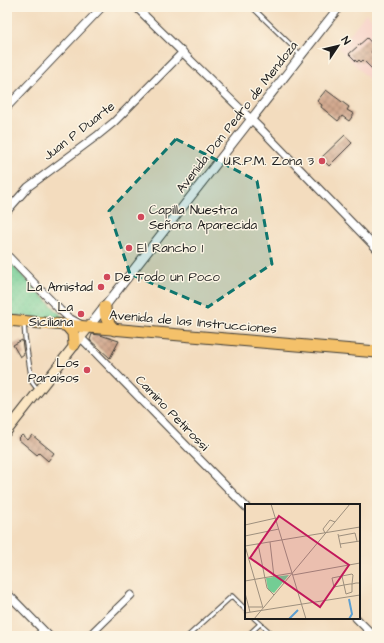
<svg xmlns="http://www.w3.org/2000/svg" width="384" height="643" font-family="'Architects Daughter',sans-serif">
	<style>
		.built { fill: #f7d1c7 }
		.park { fill: url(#park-dots); stroke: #487458 }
		.building { fill: url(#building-cross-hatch) }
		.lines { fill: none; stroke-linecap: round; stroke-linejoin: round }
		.service-casing { stroke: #3c3934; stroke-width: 5.5 }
		.minor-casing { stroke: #3c3934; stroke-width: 9 }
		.tertiary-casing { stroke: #3c3934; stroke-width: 10 }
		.secondary-casing { stroke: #3c3934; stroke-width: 11 }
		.primary-casing { stroke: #3c3934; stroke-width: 13 }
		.service { stroke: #fff; stroke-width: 3.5 }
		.minor { stroke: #fff; stroke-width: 7 }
		.tertiary { stroke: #fff; stroke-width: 8 }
		.secondary { stroke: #fbe6c3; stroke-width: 9 }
		.primary { stroke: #f4c16a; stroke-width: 11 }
		.marked { fill: #0f766e; fill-opacity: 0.2; stroke: #0f766e; stroke-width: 3; stroke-dasharray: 8 5; stroke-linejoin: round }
		.poi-dot { fill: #d1495b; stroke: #fcf5e5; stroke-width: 1.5 }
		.labels { text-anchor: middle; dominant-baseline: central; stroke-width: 3; stroke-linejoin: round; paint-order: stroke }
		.street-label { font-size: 13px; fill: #1c1c1c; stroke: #fcf5e5 }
		.poi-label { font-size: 13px; fill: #1c1c1c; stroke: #fcf5e5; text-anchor: end }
		.inset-river { fill: none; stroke: #5e9fd1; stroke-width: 2 }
		.inset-road { fill: none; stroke: #9d8f7d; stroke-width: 1 }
		.view { fill: #c2185b; fill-opacity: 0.15; stroke: #c2185b; stroke-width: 2 }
		.inset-edge { fill: none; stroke: #1c1c1c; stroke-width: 2 }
	</style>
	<defs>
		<pattern id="park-dots" width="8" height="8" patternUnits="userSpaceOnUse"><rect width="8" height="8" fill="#73cd94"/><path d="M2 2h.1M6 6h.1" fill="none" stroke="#63af7f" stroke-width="1.8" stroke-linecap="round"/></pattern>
		<pattern id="building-cross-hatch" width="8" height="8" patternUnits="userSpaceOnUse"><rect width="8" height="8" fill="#d2a88e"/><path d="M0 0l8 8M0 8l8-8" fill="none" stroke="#aa8873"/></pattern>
	</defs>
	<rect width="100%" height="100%" fill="#fcf5e5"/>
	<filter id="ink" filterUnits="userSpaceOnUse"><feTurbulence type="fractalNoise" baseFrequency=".025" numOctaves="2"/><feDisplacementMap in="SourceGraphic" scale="8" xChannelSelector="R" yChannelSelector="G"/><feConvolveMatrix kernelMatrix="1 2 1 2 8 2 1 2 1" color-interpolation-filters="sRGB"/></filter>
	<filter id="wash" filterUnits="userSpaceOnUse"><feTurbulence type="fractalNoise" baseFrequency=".012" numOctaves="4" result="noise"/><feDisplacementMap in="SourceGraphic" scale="16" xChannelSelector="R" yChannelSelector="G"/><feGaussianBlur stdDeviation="0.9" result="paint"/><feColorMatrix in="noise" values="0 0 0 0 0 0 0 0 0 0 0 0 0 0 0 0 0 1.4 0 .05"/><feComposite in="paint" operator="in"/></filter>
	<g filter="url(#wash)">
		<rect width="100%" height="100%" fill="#f3dcbe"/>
		<!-- built -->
		<polygon class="built" points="366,13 377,25 377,88 339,48"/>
		<!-- park -->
		<polygon class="park" points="7,259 63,317 62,320 7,315"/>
		<g id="blocks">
			<!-- building -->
			<g class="building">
				<polygon points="367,38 376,48 371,52 377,58 377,74 363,60 361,62 359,60 357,62 349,54"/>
				<polygon points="326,90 349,107 347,110 354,114 349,121 342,116 338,121 321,107 322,105 317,101"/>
				<polygon points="345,135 352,143 329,166 321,158"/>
				<polygon points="92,334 100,335 119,341 110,358 90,340"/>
				<polygon points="22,340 24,354 20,357 13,345"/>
				<polygon points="22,435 28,440 32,435 54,453 48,461 39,453 37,455 18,439"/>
			</g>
		</g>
	</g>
	<g filter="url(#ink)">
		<use href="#blocks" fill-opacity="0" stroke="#3c3934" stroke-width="1"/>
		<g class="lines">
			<!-- service casing -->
			<g class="service-casing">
				<g id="service">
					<polyline points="252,7 292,46 300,55"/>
					<polyline points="24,323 25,337 32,382 38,390"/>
					<polyline points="254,618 274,636"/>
					<polyline points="35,636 42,629"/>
					<polyline points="188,636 232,596 246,610"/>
					<polyline points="247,636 260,624"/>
				</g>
			</g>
			<!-- minor casing -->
			<g class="minor-casing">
				<g id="minor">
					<polyline points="136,7 259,127 377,249"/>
					<polyline points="7,107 102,7"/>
					<polyline points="7,211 28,187 98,135 114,122 183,52"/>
					<polyline points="7,255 60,310 69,318 80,324"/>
					<polyline points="80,337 93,350 246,507"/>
					<polyline points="7,593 49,636"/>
					<polyline points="356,618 374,636"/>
					<polyline points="89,636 131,595"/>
				</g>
			</g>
			<!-- tertiary casing -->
			<g class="tertiary-casing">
				<polyline id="tertiary" points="88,328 339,7"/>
			</g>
			<!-- secondary casing -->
			<g class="secondary-casing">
				<polyline id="secondary" points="7,431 88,328"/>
			</g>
			<!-- primary casing -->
			<g class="primary-casing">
				<g id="primary">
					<path d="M105,307C105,317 107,323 115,330"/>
					<polyline points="7,320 377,352"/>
					<polyline points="67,326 73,333 74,345"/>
				</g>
			</g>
			<!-- service -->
			<use href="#service" class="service"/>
			<!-- minor -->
			<use href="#minor" class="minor"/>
			<!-- tertiary -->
			<use href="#tertiary" class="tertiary"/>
			<!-- secondary -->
			<use href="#secondary" class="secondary"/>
			<!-- primary -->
			<use href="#primary" class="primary"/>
		</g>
	</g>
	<!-- marked area -->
	<path class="marked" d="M176,139L257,181L272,264L208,307L130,274L109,211Z"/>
	<!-- markers -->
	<g class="poi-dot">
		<circle cx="322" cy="161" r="4"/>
		<circle cx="141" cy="217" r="4"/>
		<circle cx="129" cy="248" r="4"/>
		<circle cx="107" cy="277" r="4"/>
		<circle cx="101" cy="287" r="4"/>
		<circle cx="81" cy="314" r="4"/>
		<circle cx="87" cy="370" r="4"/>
	</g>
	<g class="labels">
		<!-- street labels -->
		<g class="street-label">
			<text transform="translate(237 117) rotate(-52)">Avenida Don Pedro de Mendoza</text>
			<text transform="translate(79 131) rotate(-38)">Juan P Duarte</text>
			<text transform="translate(193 322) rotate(5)">Avenida de las Instrucciones</text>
			<text transform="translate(172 413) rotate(46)">Camino Petirossi</text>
		</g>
		<!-- poi labels -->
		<g class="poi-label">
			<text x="314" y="161">U.R.P.M. Zona 3</text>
			<text x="149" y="210" text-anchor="start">Capilla Nuestra<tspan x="149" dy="15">Señora Aparecida</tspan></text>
			<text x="137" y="248" text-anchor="start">El Rancho 1</text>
			<text x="115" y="277" text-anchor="start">De Todo un Poco</text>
			<text x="93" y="287">La Amistad</text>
			<text x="73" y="307">La<tspan x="73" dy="15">Siciliana</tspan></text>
			<text x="79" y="363">Los<tspan x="79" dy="15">Paraísos</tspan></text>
		</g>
	</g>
	<!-- overview -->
	<g transform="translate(245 504)">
		<rect width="115" height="115" fill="#f3dcbe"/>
		<path d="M44,71L29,89L23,86L21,74Z" fill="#73cd94"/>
		<path class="inset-river" d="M104,95L107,110L104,115M44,115L53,106"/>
		<path class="inset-road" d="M0,21L31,14M80,29L78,25L85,16L90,18M93,30L96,44M0,32L34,25M94,32L110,29L112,37M25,38L29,73M13,40L22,84L29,91M95,40L115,37M0,42L115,23M0,42L18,104M47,69L61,115M48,71L115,59M97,72L101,90L107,88V80L108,71L107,70L87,74L89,83L99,81L105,80H107L111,79H115M0,77L47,69L26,0M0,89L5,108M4,103H17M0,109L115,91M9,115L105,0"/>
		<path class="view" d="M34,12L104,61L75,103L5,54Z"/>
		<rect width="115" height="115" class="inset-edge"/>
	</g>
	<!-- margin -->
	<rect width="384" height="643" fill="none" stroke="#fcf5e5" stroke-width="24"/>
	<!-- north arrow -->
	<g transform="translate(338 46) rotate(55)" stroke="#fcf5e5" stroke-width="3" paint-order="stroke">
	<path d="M0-3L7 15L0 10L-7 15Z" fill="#1c1c1c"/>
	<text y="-6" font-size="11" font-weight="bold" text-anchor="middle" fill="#1c1c1c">N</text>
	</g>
</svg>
